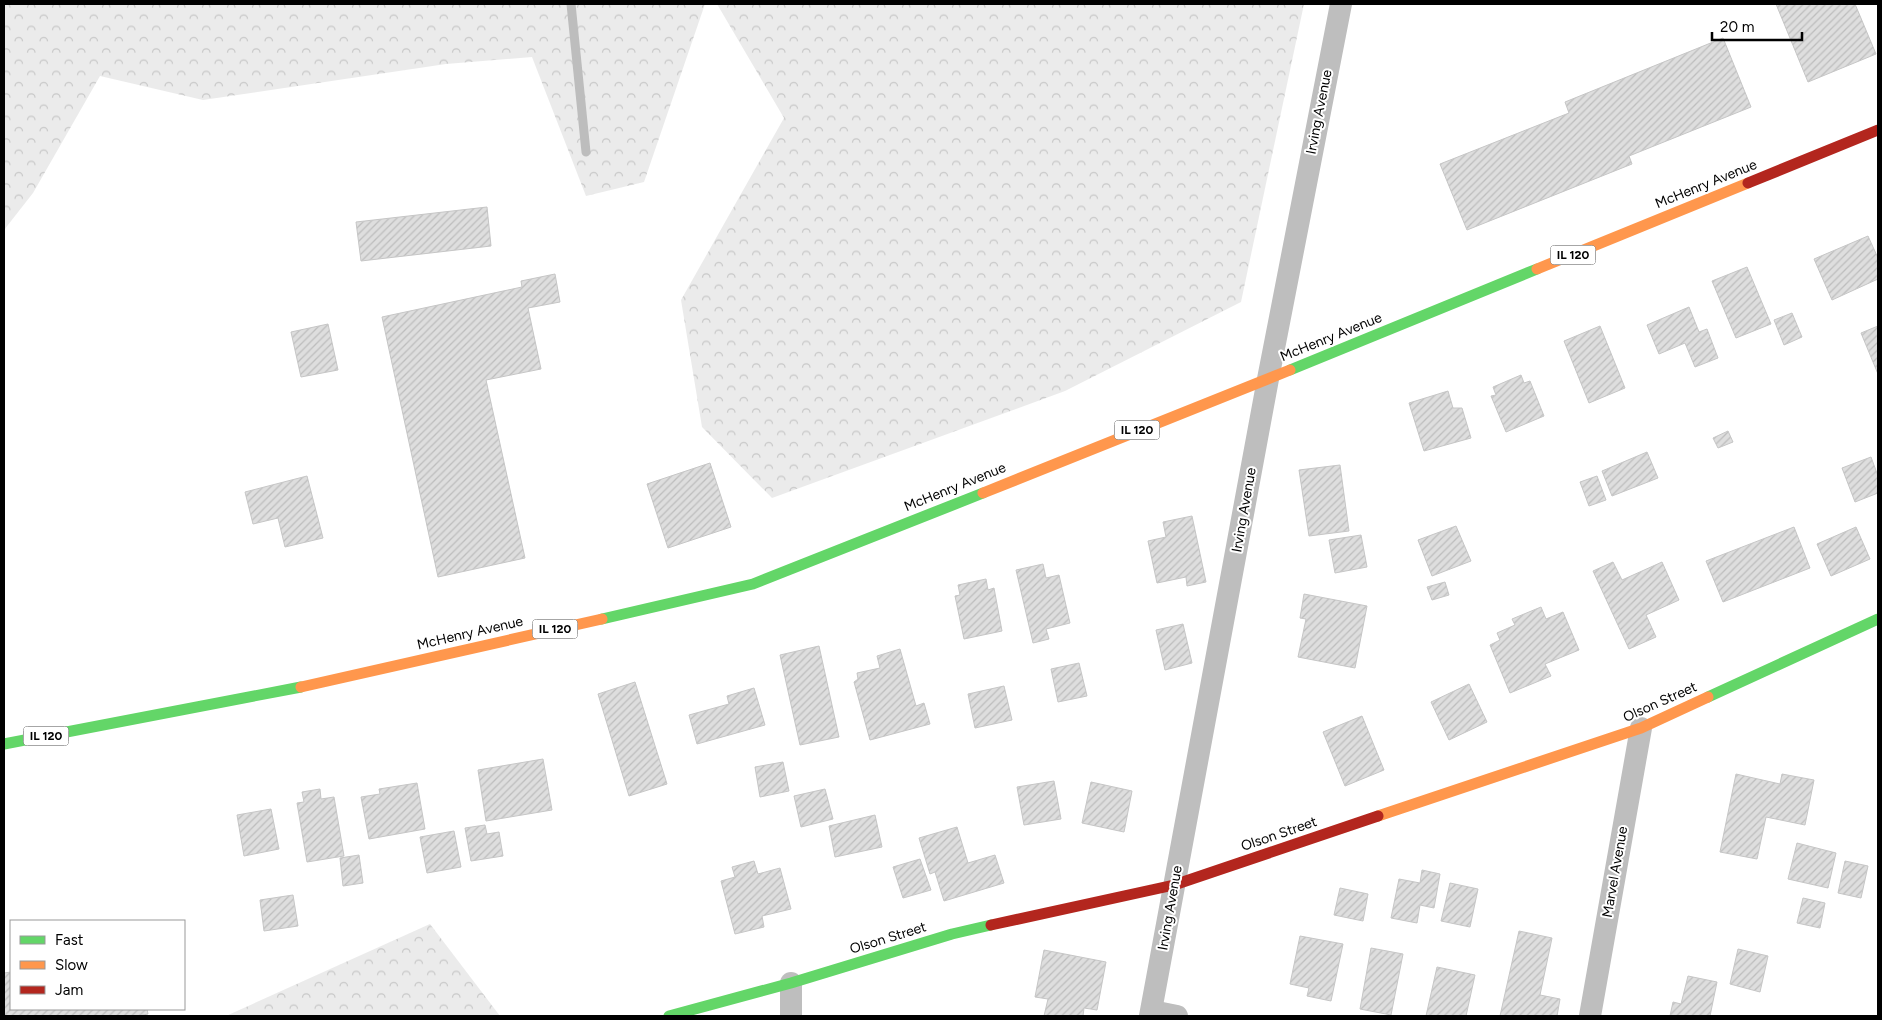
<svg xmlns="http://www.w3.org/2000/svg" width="1882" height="1020" font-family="Figtree,sans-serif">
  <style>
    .forest { fill: url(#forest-crowns) }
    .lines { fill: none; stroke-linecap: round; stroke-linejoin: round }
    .stream { stroke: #bdbdbd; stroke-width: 9 }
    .building { fill: url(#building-hatch); stroke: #c6c6c6 }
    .street { stroke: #bebebe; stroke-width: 22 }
    .fast { stroke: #63d668; stroke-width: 11 }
    .slow { stroke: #ff974d; stroke-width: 11 }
    .jam { stroke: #b3261e; stroke-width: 11 }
    .labels { text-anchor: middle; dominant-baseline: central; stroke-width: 4; stroke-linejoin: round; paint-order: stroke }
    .shield { fill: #fff; stroke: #4c4c4c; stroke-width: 1 }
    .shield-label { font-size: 12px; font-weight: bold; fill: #000 }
    .street-label { font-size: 14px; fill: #000; stroke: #fff }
  </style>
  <defs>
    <pattern id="forest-crowns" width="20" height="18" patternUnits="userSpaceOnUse" patternTransform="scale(1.25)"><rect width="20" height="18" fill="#ebebeb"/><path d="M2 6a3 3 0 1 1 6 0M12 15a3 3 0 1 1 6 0" fill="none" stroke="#c8c8c8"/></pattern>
    <pattern id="building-hatch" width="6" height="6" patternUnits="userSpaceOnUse" patternTransform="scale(1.25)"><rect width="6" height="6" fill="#dedede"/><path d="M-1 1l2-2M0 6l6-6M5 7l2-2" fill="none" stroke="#bdbdbd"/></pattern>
  </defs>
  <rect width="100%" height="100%" fill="#fff"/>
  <!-- forest -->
  <g class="forest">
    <path d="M 4,4 L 705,4 L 644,182 L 586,196 L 532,57 L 446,64 L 203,100 L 100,76 L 33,193 L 4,230 Z"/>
    <path d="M 717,4 L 1304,4 L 1241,302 L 1065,391 L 772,498 L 702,427 L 681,300 L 784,118 Z"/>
    <path d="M 430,924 L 500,1016 L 226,1016 Z"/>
  </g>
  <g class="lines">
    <!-- stream -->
    <path class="stream" d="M 571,4 L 586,152"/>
  </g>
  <!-- building -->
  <g class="building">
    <path d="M 1776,4 L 1855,4 L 1876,54 L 1808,82 Z"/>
    <path d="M 1723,38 L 1751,107 L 1629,156 L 1632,164 L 1467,230 L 1440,164 L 1569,113 L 1565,102 Z"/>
    <path d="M 487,207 L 491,246 L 361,261 L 356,222 Z"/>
    <path d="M 1868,236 L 1878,258 L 1878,279 L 1832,300 L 1814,259 Z"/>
    <path d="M 1747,267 L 1771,324 L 1736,338 L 1712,281 Z"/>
    <path d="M 555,274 L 560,302 L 528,308 L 541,369 L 486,380 L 525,558 L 438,577 L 382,317 L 522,287 L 521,281 Z"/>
    <path d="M 1689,307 L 1699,332 L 1707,329 L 1718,358 L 1695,367 L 1685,343 L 1659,354 L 1647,325 Z"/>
    <path d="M 1792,313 L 1802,337 L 1784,345 L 1774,320 Z"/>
    <path d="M 328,324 L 338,370 L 301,377 L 291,332 Z"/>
    <path d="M 1600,326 L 1625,388 L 1589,403 L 1564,341 Z"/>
    <path d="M 1878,326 L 1878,374 L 1861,333 Z"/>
    <path d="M 1521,375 L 1524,383 L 1530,381 L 1544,416 L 1506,432 L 1491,396 L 1496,395 L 1493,387 Z"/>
    <path d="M 1448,391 L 1453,408 L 1462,408 L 1471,438 L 1424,451 L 1409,403 Z"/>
    <path d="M 1728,431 L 1733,442 L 1718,448 L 1713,438 Z"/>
    <path d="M 1647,452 L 1658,478 L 1612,496 L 1602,471 Z"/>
    <path d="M 1871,457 L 1878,476 L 1878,493 L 1855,502 L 1842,468 Z"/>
    <path d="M 710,463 L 731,527 L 668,548 L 647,484 Z"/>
    <path d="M 1340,465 L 1349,531 L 1309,536 L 1299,470 Z"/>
    <path d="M 307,476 L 323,538 L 285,547 L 278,518 L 253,524 L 245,492 Z"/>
    <path d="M 1597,476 L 1606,500 L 1589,506 L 1580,482 Z"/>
    <path d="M 1192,516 L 1206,582 L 1187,586 L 1186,577 L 1157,583 L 1148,541 L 1166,537 L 1163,522 Z"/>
    <path d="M 1456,526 L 1471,561 L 1432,576 L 1418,540 Z"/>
    <path d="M 1794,527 L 1810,568 L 1723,602 L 1706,561 Z"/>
    <path d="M 1856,527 L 1870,559 L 1831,576 L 1817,544 Z"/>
    <path d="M 1361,535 L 1367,567 L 1335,573 L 1329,540 Z"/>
    <path d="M 1613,562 L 1622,580 L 1662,562 L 1679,600 L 1646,615 L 1656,637 L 1629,649 L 1593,571 Z"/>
    <path d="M 1043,564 L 1046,578 L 1059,575 L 1070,623 L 1046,629 L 1049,639 L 1033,643 L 1016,570 Z"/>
    <path d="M 986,579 L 988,590 L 994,588 L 1002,631 L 964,639 L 955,596 L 960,595 L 958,585 Z"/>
    <path d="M 1445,582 L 1449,595 L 1432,600 L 1427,587 Z"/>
    <path d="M 1304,594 L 1367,606 L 1355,668 L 1298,657 L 1306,619 L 1300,618 Z"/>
    <path d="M 1541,607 L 1546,619 L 1563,612 L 1579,650 L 1545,664 L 1551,676 L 1510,693 L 1490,645 L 1500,640 L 1497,633 L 1515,625 L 1512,619 Z"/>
    <path d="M 1183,624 L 1192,663 L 1165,670 L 1156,630 Z"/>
    <path d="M 819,646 L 839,737 L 800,745 L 780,655 Z"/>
    <path d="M 900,649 L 916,706 L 924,703 L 930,724 L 870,740 L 854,682 L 858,679 L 857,673 L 880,668 L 877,656 Z"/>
    <path d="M 1079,663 L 1087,696 L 1058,702 L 1051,669 Z"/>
    <path d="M 635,682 L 667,784 L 629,796 L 598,694 Z"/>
    <path d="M 1469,684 L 1487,722 L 1449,740 L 1431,702 Z"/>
    <path d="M 1004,686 L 1012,720 L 975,728 L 968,694 Z"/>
    <path d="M 754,688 L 765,725 L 697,744 L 689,715 L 729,704 L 727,696 Z"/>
    <path d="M 1362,716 L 1384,770 L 1345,786 L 1323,732 Z"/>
    <path d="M 543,759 L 552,810 L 486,821 L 478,770 Z"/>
    <path d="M 783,762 L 789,791 L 760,797 L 755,767 Z"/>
    <path d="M 1736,774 L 1780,784 L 1782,774 L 1814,780 L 1805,825 L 1766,817 L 1757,859 L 1720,852 Z"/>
    <path d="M 1054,781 L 1061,819 L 1024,825 L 1017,787 Z"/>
    <path d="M 1091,782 L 1132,791 L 1124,832 L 1082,823 Z"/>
    <path d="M 417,783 L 425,829 L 369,839 L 361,797 L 380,794 L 379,789 Z"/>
    <path d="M 320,789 L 321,799 L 334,797 L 344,856 L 307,862 L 297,803 L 304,802 L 302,792 Z"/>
    <path d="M 825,789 L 833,819 L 801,827 L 794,796 Z"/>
    <path d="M 271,809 L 279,849 L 244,856 L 237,815 Z"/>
    <path d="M 875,815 L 882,847 L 835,857 L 829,826 Z"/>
    <path d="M 485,825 L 487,834 L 499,832 L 503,856 L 471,861 L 465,828 Z"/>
    <path d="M 957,827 L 968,863 L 995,855 L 1004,883 L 944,901 L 935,872 L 930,874 L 919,838 Z"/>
    <path d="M 454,831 L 461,867 L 427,873 L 420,837 Z"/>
    <path d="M 1797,843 L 1836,853 L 1828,888 L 1788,879 Z"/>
    <path d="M 359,855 L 363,883 L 343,886 L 340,858 Z"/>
    <path d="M 920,859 L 931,890 L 903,898 L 893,867 Z"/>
    <path d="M 754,861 L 758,874 L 780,868 L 791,909 L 762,916 L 764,927 L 735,934 L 721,881 L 735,877 L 732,867 Z"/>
    <path d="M 1845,861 L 1868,866 L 1861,898 L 1838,893 Z"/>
    <path d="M 1422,870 L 1440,874 L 1434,908 L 1420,905 L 1417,923 L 1391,918 L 1399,879 L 1420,883 Z"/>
    <path d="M 1450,883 L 1478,889 L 1470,927 L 1441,921 Z"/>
    <path d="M 1340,888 L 1368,894 L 1363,921 L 1334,915 Z"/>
    <path d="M 293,895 L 298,926 L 264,931 L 260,900 Z"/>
    <path d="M 1803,898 L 1825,903 L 1820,928 L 1797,923 Z"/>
    <path d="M 1519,931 L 1552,938 L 1540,995 L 1560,999 L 1557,1016 L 1500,1016 Z"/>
    <path d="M 1300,936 L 1343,944 L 1331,1001 L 1307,996 L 1309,988 L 1290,984 Z"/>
    <path d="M 1371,948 L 1403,954 L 1391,1015 L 1360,1009 Z"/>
    <path d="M 1738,949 L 1768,956 L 1760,992 L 1730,984 Z"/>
    <path d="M 1044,950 L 1106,962 L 1097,1010 L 1084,1008 L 1083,1016 L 1044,1016 L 1048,999 L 1035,997 Z"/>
    <path d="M 1437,967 L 1475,975 L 1466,1016 L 1426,1016 Z"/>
    <path d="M 11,972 L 11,1009 L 147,1009 L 148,1014 L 138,1016 L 4,1016 L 4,973 Z"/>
    <path d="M 1688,976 L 1717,982 L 1710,1016 L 1670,1016 L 1673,1002 L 1681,1004 Z"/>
  </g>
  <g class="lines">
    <!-- street -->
    <g class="street">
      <path d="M 1152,1011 L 1177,1016"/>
      <path d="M 791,1016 L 791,983"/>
      <path d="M 1150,1016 L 1268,379 L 1341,4"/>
      <path d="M 1590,1016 L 1641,728"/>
    </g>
    <!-- fast -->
    <g class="fast">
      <path d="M 1290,370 L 1537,269"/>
      <path d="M 602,619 L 753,584 L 983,493"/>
      <path d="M 1708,697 L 1878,619"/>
      <path d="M 4,744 L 301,687"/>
      <path d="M 669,1016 L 791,983 L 952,934 L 991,925"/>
    </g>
    <!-- slow -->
    <g class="slow">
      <path d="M 1537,269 L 1748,183"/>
      <path d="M 983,493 L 1290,370"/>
      <path d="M 301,687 L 602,619"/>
      <path d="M 1378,816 L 1641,728 L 1708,697"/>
    </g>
    <!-- jam -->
    <g class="jam">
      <path d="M 1748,183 L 1878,130"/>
      <path d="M 991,925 L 1174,885 L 1378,816"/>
    </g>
  </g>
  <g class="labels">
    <!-- shield labels -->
    <g class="shield">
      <rect x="1550.5" y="245.5" width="45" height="19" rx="4"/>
      <rect x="1114.5" y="420.5" width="45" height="19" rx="4"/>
      <rect x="532.5" y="619.5" width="45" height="19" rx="4"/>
      <rect x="23.5" y="726.5" width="45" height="19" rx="4"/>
    </g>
    <g class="shield-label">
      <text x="1573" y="255">IL 120</text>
      <text x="1137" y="430">IL 120</text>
      <text x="555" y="629">IL 120</text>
      <text x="46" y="736">IL 120</text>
    </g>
    <!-- street labels -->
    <g class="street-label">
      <text transform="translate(1319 112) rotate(-79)">Irving Avenue</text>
      <text transform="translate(1706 184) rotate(-22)">McHenry Avenue</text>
      <text transform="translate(1331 337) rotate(-22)">McHenry Avenue</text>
      <text transform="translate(955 487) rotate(-22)">McHenry Avenue</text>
      <text transform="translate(1244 510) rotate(-80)">Irving Avenue</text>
      <text transform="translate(470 633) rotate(-13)">McHenry Avenue</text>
      <text transform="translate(1660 702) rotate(-24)">Olson Street</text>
      <text transform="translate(1279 834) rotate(-19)">Olson Street</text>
      <text transform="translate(1615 872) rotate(-80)">Marvel Avenue</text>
      <text transform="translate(1170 908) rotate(-80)">Irving Avenue</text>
      <text transform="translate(888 938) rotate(-17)">Olson Street</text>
    </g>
  </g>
  <!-- border -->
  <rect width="1882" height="1020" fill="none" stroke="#000000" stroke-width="10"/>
  <!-- legend -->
  <rect x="10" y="920" width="175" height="90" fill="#ffffff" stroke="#999999"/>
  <rect x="20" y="936" width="25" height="8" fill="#63d668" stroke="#999999"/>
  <text x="55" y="945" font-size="15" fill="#000000">Fast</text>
  <rect x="20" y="961" width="25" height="8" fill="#ff974d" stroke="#999999"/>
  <text x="55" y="970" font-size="15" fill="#000000">Slow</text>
  <rect x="20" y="986" width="25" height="8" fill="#b3261e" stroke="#999999"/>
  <text x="55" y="995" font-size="15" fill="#000000">Jam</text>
  <!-- scale -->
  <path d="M1712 32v8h90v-8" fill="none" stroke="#000000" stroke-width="2.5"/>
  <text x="1720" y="32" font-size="15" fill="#000000" stroke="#ffffff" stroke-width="4" paint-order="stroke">20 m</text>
</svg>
